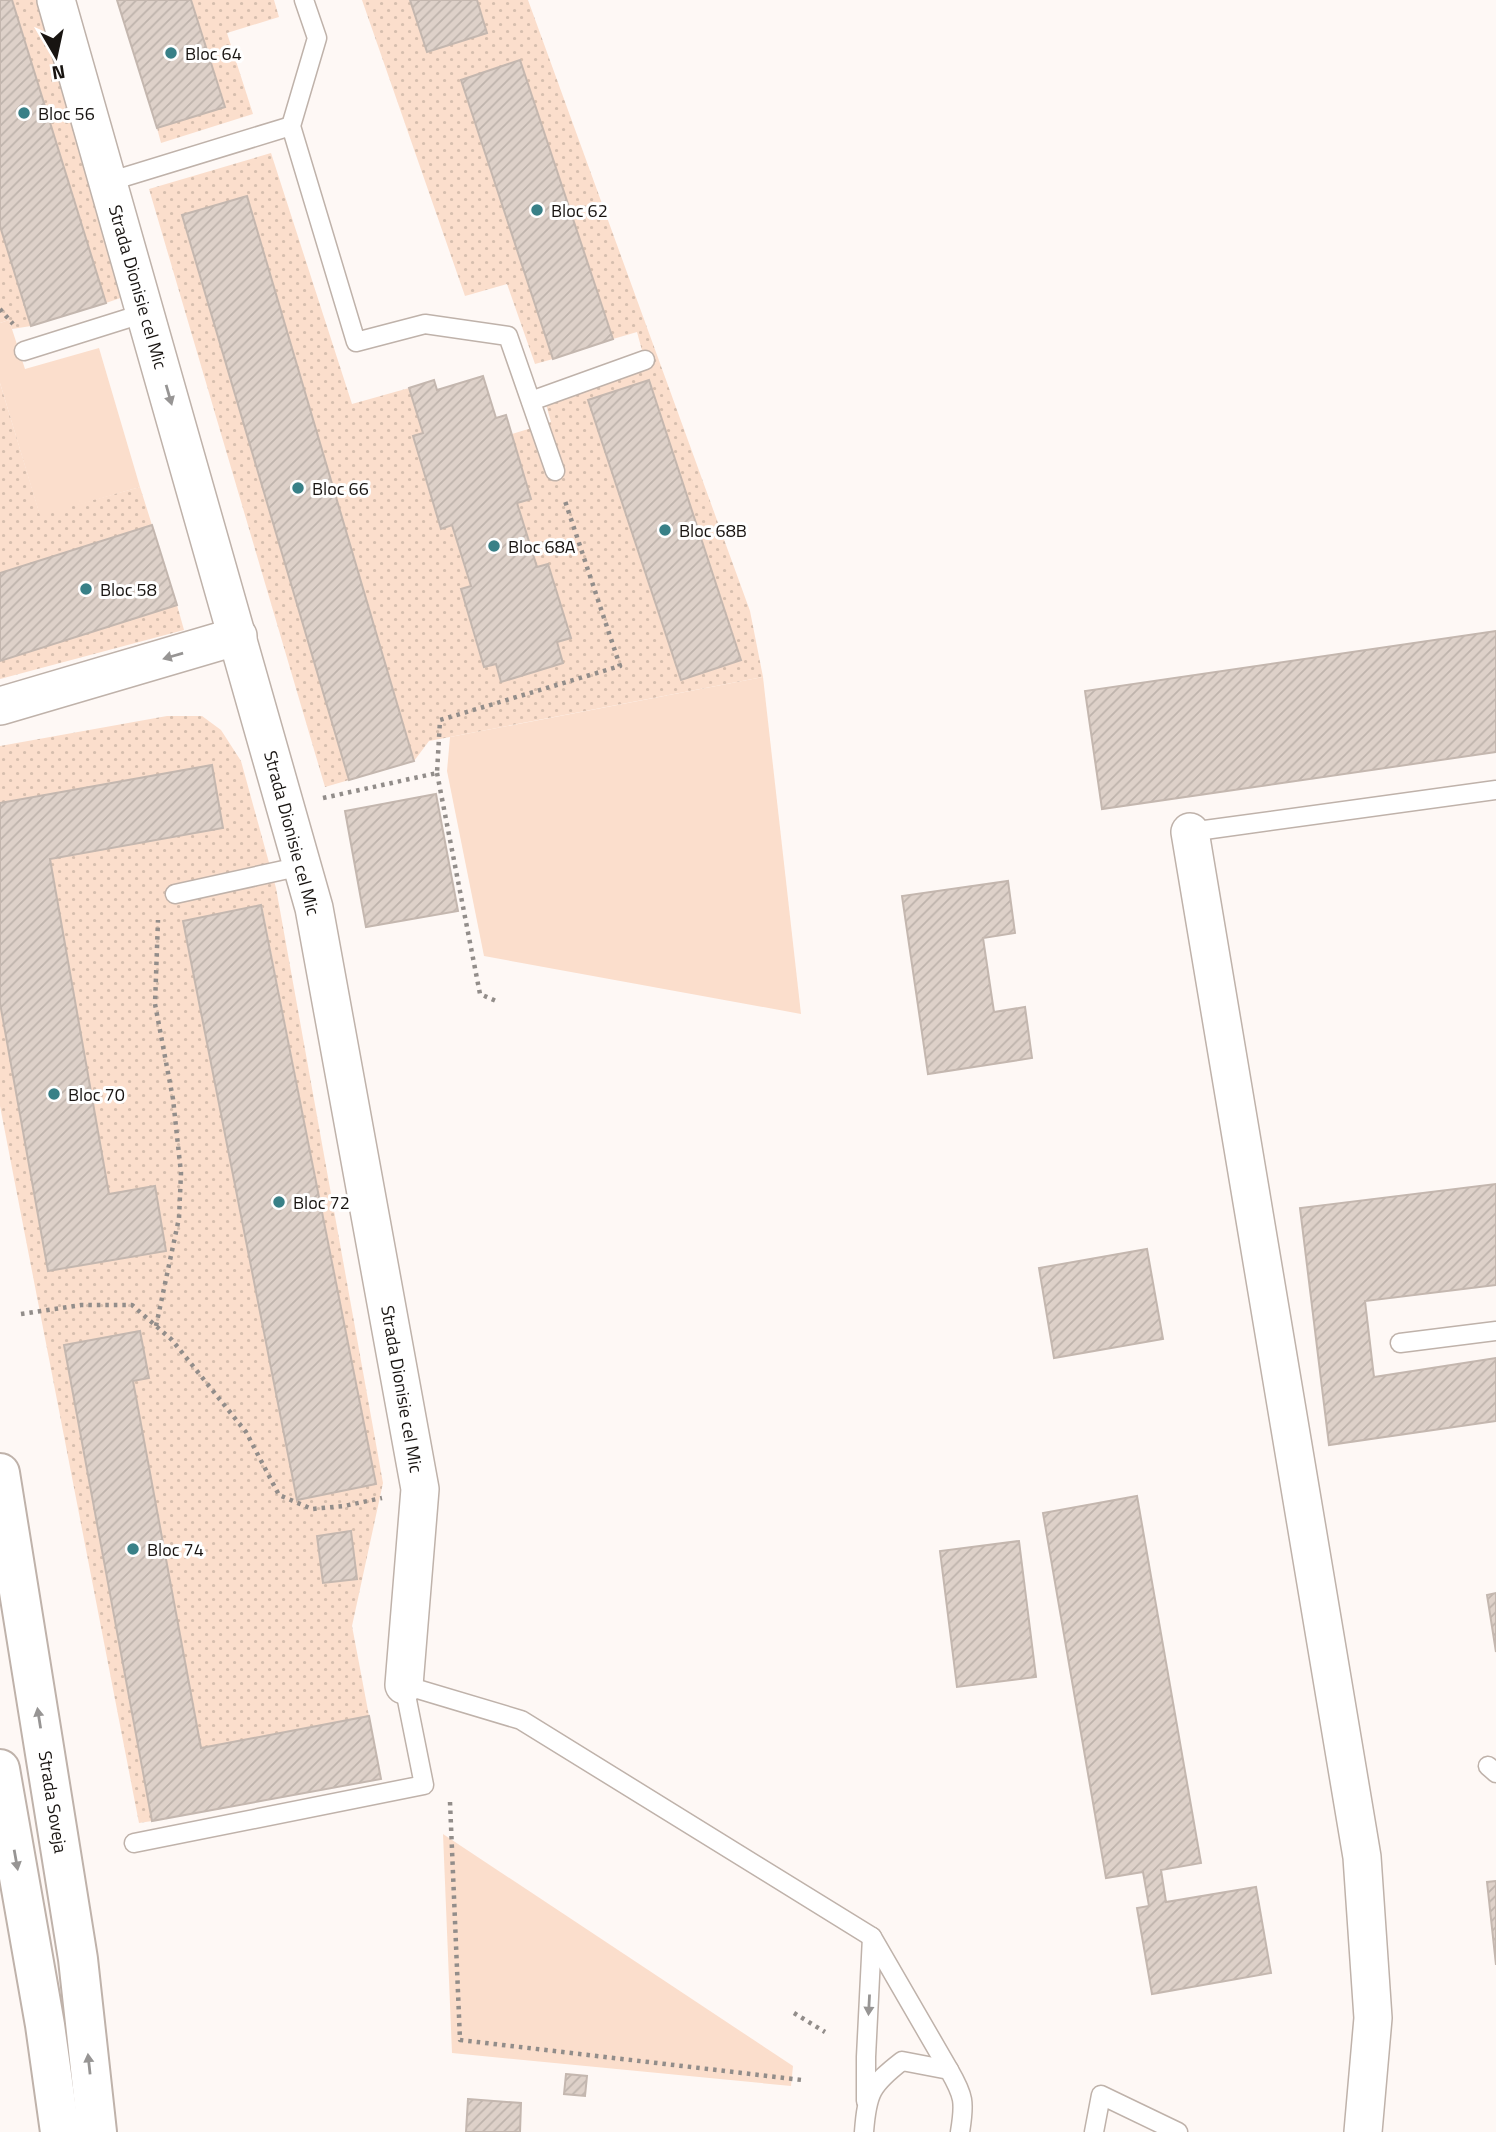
<svg xmlns="http://www.w3.org/2000/svg" width="1496" height="2132" font-family="'Titillium Web',sans-serif">
  <style>
    .grass { fill: #fbdecc }
    .park { fill: url(#park-dots); fill-rule: evenodd }
    .building { fill: url(#building-hatch); stroke: #c4b7af; stroke-width: 2 }
    .lines { fill: none; stroke-linecap: round; stroke-linejoin: round }
    .service-casing { stroke: #bfb2aa; stroke-width: 21 }
    .minor-casing { stroke: #bfb2aa; stroke-width: 40 }
    .secondary-casing { stroke: #bfb2aa; stroke-width: 42 }
    .path { stroke: #928d8a; stroke-width: 4.5; stroke-dasharray: 3.5 5; stroke-linecap: butt }
    .service { stroke: #fff; stroke-width: 18 }
    .minor { stroke: #fff; stroke-width: 37 }
    .secondary { stroke: #fff; stroke-width: 38 }
    .oneway { fill: #979594 }
    .poi-dot { fill: #388087; stroke: #fff; stroke-width: 2.5 }
    .labels { text-anchor: middle; dominant-baseline: central; stroke-width: 6; stroke-linejoin: round; paint-order: stroke }
    .poi-label { font-size: 18px; fill: #181411; stroke: #fff; text-anchor: start }
    .street-label { font-size: 18px; fill: #181411; stroke: #fff }
  </style>
  <defs>
    <pattern id="park-dots" width="8" height="8" patternUnits="userSpaceOnUse" patternTransform="scale(1.75)"><rect width="8" height="8" fill="#fbdecc"/><path d="M2 2h.1M6 6h.1" fill="none" stroke="#d6beae" stroke-width="1.8" stroke-linecap="round"/></pattern>
    <pattern id="building-hatch" width="6" height="6" patternUnits="userSpaceOnUse" patternTransform="scale(1.75)"><rect width="6" height="6" fill="#ded1c9"/><path d="M-1 1l2-2M0 6l6-6M5 7l2-2" fill="none" stroke="#beb3ac"/></pattern>
  </defs>
  <rect width="100%" height="100%" fill="#fef8f5"/>
  <!-- grass -->
  <g class="grass">
    <path d="M 9,320 L 25,369 L 99,348 L 140,487 L 40,516 L 0,383 L 0,323 Z"/>
    <path d="M 763,677 L 801,1014 L 484,956 L 447,771 L 450,737 Z"/>
    <path d="M 443,1834 L 793,2066 L 791,2086 L 452,2053 Z"/>
  </g>
  <!-- park -->
  <g class="park">
    <path d="M 12,0 L 38,0 L 129,295 L 106,303 Z"/>
    <path d="M 191,0 L 274,0 L 279,17 L 227,33 L 253,114 L 161,143 L 157,128 Z"/>
    <path d="M 362,0 L 410,0 L 428,52 L 487,33 L 477,0 L 528,0 L 750,611 L 763,677 L 429,741 L 414,761 L 246,196 L 183,215 L 349,780 L 325,787 L 149,189 L 271,153 L 352,404 L 409,388 L 423,433 L 442,528 L 452,525 L 471,586 L 461,590 L 484,666 L 496,664 L 501,682 L 563,663 L 517,503 L 531,498 L 512,434 L 551,422 L 545,401 L 646,365 L 637,332 L 613,339 L 520,60 L 461,80 L 553,359 L 535,364 L 507,284 L 465,296 ZM 649,380 L 741,659 L 741,660 L 589,400 Z"/>
    <path d="M 0,226 L 31,326 L 12,329 L 9,320 L 0,323 Z"/>
    <path d="M 0,383 L 40,515 L 140,487 L 152,525 L 0,573 Z"/>
    <path d="M 177,605 L 184,630 L 0,679 L 0,661 Z"/>
    <path d="M 167,716 L 202,716 L 221,730 L 241,761 L 276,888 L 383,1483 L 352,1626 L 369,1716 L 201,1748 L 133,1381 L 149,1378 L 140,1332 L 64,1345 L 152,1821 L 139,1823 L 0,1106 L 0,1003 L 48,1271 L 166,1251 L 155,1186 L 109,1194 L 50,859 L 223,828 L 212,766 L 0,803 L 0,746 ZM 262,906 L 376,1483 L 297,1499 L 183,921 Z"/>
  </g>
  <!-- building -->
  <g class="building">
    <path d="M 0,0 L 12,0 L 106,303 L 31,326 L 0,226 Z"/>
    <path d="M 117,0 L 191,0 L 225,107 L 157,128 Z"/>
    <path d="M 410,0 L 477,0 L 487,33 L 427,52 Z"/>
    <path d="M 520,60 L 613,339 L 553,359 L 461,80 Z"/>
    <path d="M 247,196 L 414,761 L 349,780 L 182,215 Z"/>
    <path d="M 483,376 L 496,418 L 506,415 L 531,499 L 517,503 L 537,567 L 548,564 L 571,638 L 557,642 L 563,663 L 501,682 L 496,664 L 484,667 L 461,589 L 471,586 L 452,525 L 441,529 L 413,436 L 423,433 L 409,388 L 434,380 L 437,390 Z"/>
    <path d="M 649,380 L 741,660 L 681,680 L 588,400 Z"/>
    <path d="M 152,525 L 177,605 L 0,661 L 0,573 Z"/>
    <path d="M 1496,631 L 1496,752 L 1102,809 L 1085,691 Z"/>
    <path d="M 212,765 L 223,828 L 50,859 L 109,1194 L 155,1186 L 166,1251 L 48,1271 L 0,1003 L 0,803 Z"/>
    <path d="M 436,794 L 458,911 L 366,927 L 345,811 Z"/>
    <path d="M 1008,881 L 1015,933 L 983,938 L 994,1012 L 1025,1007 L 1032,1058 L 928,1074 L 902,896 Z"/>
    <path d="M 261,905 L 376,1484 L 297,1500 L 183,921 Z"/>
    <path d="M 1496,1184 L 1496,1285 L 1365,1301 L 1374,1377 L 1496,1358 L 1496,1421 L 1329,1445 L 1300,1208 Z"/>
    <path d="M 1147,1249 L 1163,1339 L 1054,1358 L 1039,1268 Z"/>
    <path d="M 140,1331 L 149,1378 L 133,1381 L 201,1748 L 369,1716 L 381,1779 L 152,1821 L 64,1345 Z"/>
    <path d="M 1137,1496 L 1201,1863 L 1161,1870 L 1166,1902 L 1256,1887 L 1271,1973 L 1152,1994 L 1137,1908 L 1149,1906 L 1143,1872 L 1106,1878 L 1043,1513 Z"/>
    <path d="M 351,1531 L 357,1579 L 323,1583 L 317,1536 Z"/>
    <path d="M 1019,1541 L 1036,1677 L 957,1687 L 940,1551 Z"/>
    <path d="M 1496,1593 L 1496,1652 L 1487,1595 Z"/>
    <path d="M 1496,1881 L 1496,1965 L 1487,1882 Z"/>
    <path d="M 566,2074 L 587,2076 L 585,2096 L 564,2094 Z"/>
    <path d="M 468,2099 L 521,2103 L 520,2132 L 466,2132 Z"/>
  </g>
  <g class="lines">
    <defs>
      <g id="service">
        <path d="M 304,0 L 317,38 L 291,126 L 356,342 L 425,324 L 508,336 L 555,471"/>
        <path d="M 108,182 L 291,126"/>
        <path d="M 24,351 L 145,313"/>
        <path d="M 531,401 L 645,360"/>
        <path d="M 1190,832 L 1496,790"/>
        <path d="M 175,894 L 302,866"/>
        <path d="M 1400,1343 L 1496,1331"/>
        <path d="M 1488,1766 L 1496,1773"/>
        <path d="M 134,1843 L 424,1785 L 404,1685 L 521,1720 L 872,1937 L 949,2070"/>
        <path d="M 866,2101 L 866,2057 L 872,1937"/>
        <path d="M 864,2132 C 867,2093 871,2085 902,2061 L 949,2070 C 964,2096 965,2102 960,2132"/>
        <path d="M 1094,2132 L 1101,2095 L 1178,2132"/>
      </g>
      <g id="minor">
        <path d="M 56,0 L 314,908 L 420,1489 L 404,1685"/>
        <path d="M 0,706 L 238,636"/>
        <path d="M 1190,832 L 1362,1857 L 1373,2018 L 1363,2132"/>
      </g>
      <g id="secondary">
        <path d="M 0,1473 L 78,1959 L 97,2132"/>
        <path d="M 0,1769 L 45,2025 L 60,2132"/>
      </g>
    </defs>
    <!-- service casing -->
    <use href="#service" class="service-casing"/>
    <!-- minor casing -->
    <use href="#minor" class="minor-casing"/>
    <!-- secondary casing -->
    <use href="#secondary" class="secondary-casing"/>
    <!-- path -->
    <g class="path">
      <path d="M 0,309 L 13,324"/>
      <path d="M 437,773 L 480,994 L 496,1001"/>
      <path d="M 323,798 L 437,773 L 440,720 L 620,666 L 564,498"/>
      <path d="M 21,1314 L 81,1305 L 132,1305 L 172,1340 L 246,1432 L 279,1495 L 312,1509 L 344,1506 L 382,1498"/>
      <path d="M 156,1326 L 179,1218 L 181,1173 L 173,1099 L 155,1004 L 158,920"/>
      <path d="M 450,1802 L 460,2040 L 802,2080"/>
      <path d="M 794,2013 L 825,2032"/>
    </g>
    <!-- service -->
    <use href="#service" class="service"/>
    <!-- minor -->
    <use href="#minor" class="minor"/>
    <!-- secondary -->
    <use href="#secondary" class="secondary"/>
  </g>
  <!-- one-way arrows -->
  <defs><path id="oneway-solid" d="M-6-.8H1V-3.2L6.5 0L1 3.2V.8H-6Z" transform="scale(1.75)"/></defs>
  <g class="oneway">
    <use href="#oneway-solid" transform="translate(169 395) rotate(74)"/>
    <use href="#oneway-solid" transform="translate(173 656) rotate(164)"/>
    <use href="#oneway-solid" transform="translate(39 1718) rotate(-99)"/>
    <use href="#oneway-solid" transform="translate(16 1860) rotate(80)"/>
    <use href="#oneway-solid" transform="translate(869 2005) rotate(93)"/>
    <use href="#oneway-solid" transform="translate(89 2064) rotate(-96)"/>
  </g>
  <!-- markers -->
  <g class="poi-dot">
    <circle cx="171" cy="53" r="7"/>
    <circle cx="24" cy="113" r="7"/>
    <circle cx="537" cy="210" r="7"/>
    <circle cx="298" cy="488" r="7"/>
    <circle cx="665" cy="530" r="7"/>
    <circle cx="494" cy="546" r="7"/>
    <circle cx="86" cy="589" r="7"/>
    <circle cx="54" cy="1094" r="7"/>
    <circle cx="279" cy="1202" r="7"/>
    <circle cx="133" cy="1549" r="7"/>
  </g>
  <g class="labels">
    <!-- poi labels -->
    <g class="poi-label">
      <text x="185" y="53">Bloc 64</text>
      <text x="38" y="113">Bloc 56</text>
      <text x="551" y="210">Bloc 62</text>
      <text x="312" y="488">Bloc 66</text>
      <text x="679" y="530">Bloc 68B</text>
      <text x="508" y="546">Bloc 68A</text>
      <text x="100" y="589">Bloc 58</text>
      <text x="68" y="1094">Bloc 70</text>
      <text x="293" y="1202">Bloc 72</text>
      <text x="147" y="1549">Bloc 74</text>
    </g>
    <!-- street labels -->
    <g class="street-label">
      <text transform="translate(138 287) rotate(74)">Strada Dionisie cel Mic</text>
      <text transform="translate(292 833) rotate(75)">Strada Dionisie cel Mic</text>
      <text transform="translate(402 1389) rotate(80)">Strada Dionisie cel Mic</text>
      <text transform="translate(53 1802) rotate(81)">Strada Soveja</text>
    </g>
  </g>
  <!-- north arrow -->
  <g transform="translate(56 56) rotate(171)" stroke="#ffffff" stroke-width="5" paint-order="stroke">
  <path d="M0-5L12 26L0 18L-12 26Z" fill="#181411"/>
  <text y="-10" font-size="19" font-weight="bold" text-anchor="middle" fill="#181411">N</text>
  </g>
</svg>
